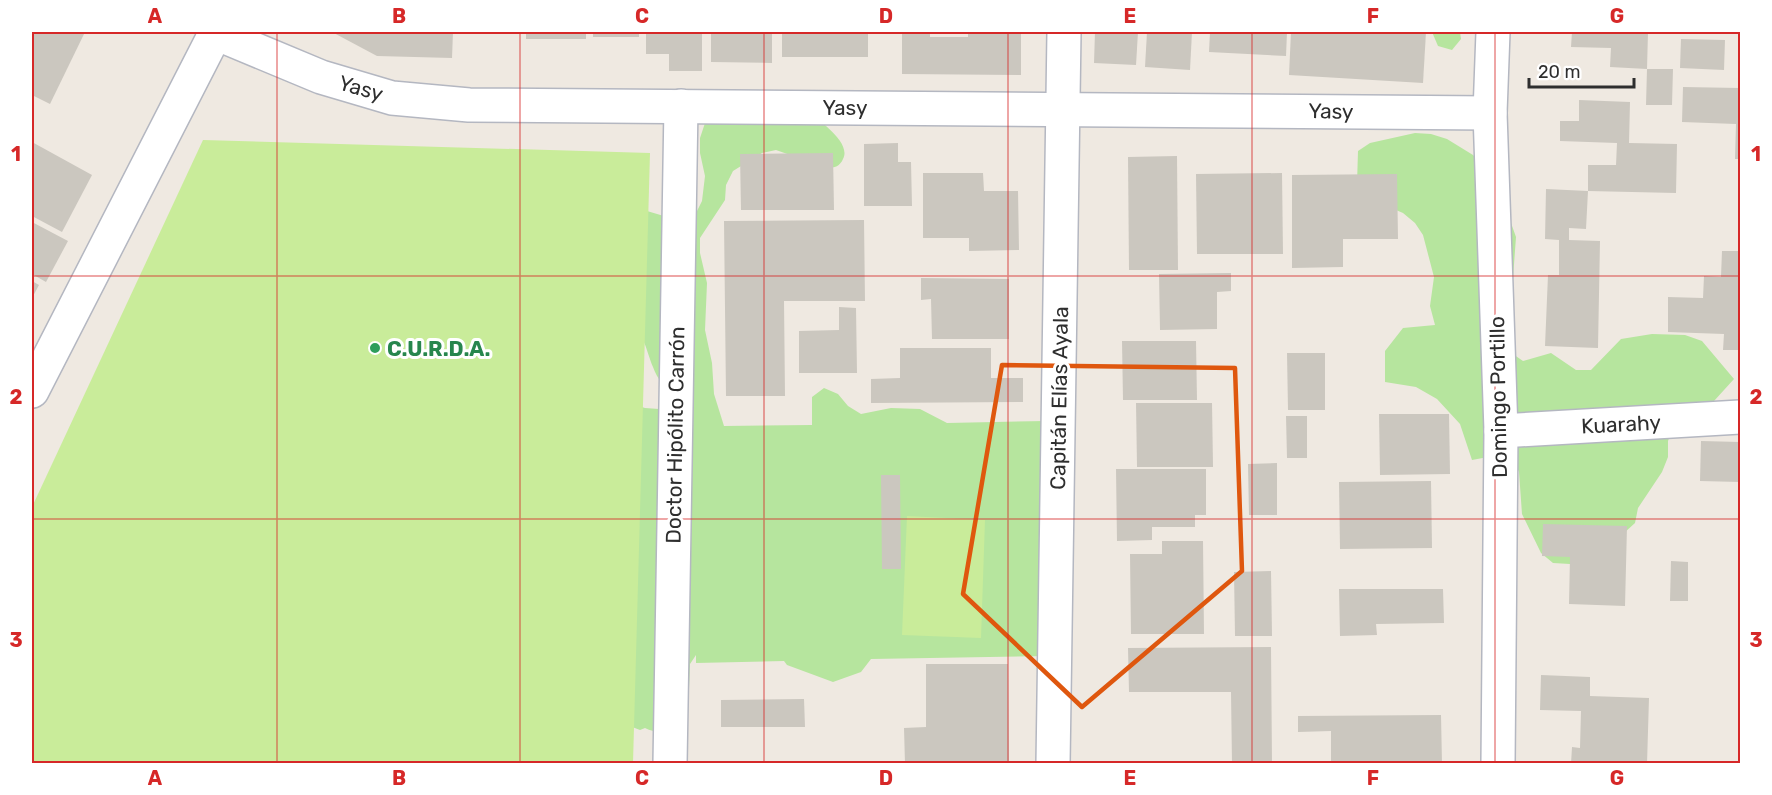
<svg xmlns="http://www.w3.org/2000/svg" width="1772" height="795" font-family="Rubik,sans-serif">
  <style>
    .green { fill: #b6e59e }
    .pitch { fill: #c9ec9a }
    .building { fill: #cbc7bf }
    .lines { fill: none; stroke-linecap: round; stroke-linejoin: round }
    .minor-casing { stroke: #b4b7c1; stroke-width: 36 }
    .minor { stroke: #fff; stroke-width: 33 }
    .marked { fill: none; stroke: #df570e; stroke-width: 4.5; stroke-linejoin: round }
    .grid { fill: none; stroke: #d62828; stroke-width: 1.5; stroke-opacity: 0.55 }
    .leisure-dot { fill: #2e9e5b; stroke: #fff; stroke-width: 2 }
    .labels { text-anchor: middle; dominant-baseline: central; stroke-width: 6; stroke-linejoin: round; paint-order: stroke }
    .street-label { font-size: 21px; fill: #2e2e2e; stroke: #fff }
    .leisure-label { font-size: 21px; font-weight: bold; fill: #27864d; stroke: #fff; text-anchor: start }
    .neatline { fill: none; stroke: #d62828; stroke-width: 2 }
    .grid-label { font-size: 20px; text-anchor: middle; font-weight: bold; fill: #d62828 }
  </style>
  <rect width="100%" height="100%" fill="#efe9e1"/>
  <!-- green -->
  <g class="green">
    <path d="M 1432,32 L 1460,32 L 1461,39 L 1452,50 L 1438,46 Z"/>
    <path d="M 805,109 C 818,120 852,142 843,159 C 840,166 835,168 827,168 L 776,150 L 762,153 L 733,171 L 726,185 L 725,200 L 700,238 L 700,253 L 707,283 L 705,330 L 712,363 L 714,394 L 724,426 L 812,425 L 812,397 L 824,388 L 838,394 L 848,406 L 861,414 L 891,408 L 920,409 L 947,423 L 1046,421 L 1052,656 L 871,659 L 861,672 L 833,682 L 787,665 L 784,661 L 696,663 L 696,655 L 690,664 L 688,712 L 682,725 C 669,731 659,735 645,728 L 640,730 L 627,725 L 600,393 L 645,408 L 659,409 L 671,401 C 666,387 657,379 653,367 C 646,350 647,343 635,328 L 647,211 L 684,222 L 696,213 L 702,201 L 705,176 L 700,153 L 700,138 L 705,123 Z"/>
    <path d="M 1415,133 L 1431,134 L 1447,139 L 1473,155 L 1484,166 L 1494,195 L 1511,223 L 1516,237 L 1511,305 L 1510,352 L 1523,361 L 1551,353 L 1576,370 L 1591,370 L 1621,339 L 1652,334 L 1685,335 L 1702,341 L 1734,379 L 1714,401 L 1673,427 L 1668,441 L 1668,457 L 1662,472 L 1638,508 L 1635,523 L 1624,533 L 1570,564 L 1553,563 L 1541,553 L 1522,514 L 1519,472 L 1514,459 L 1488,457 L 1472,460 L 1460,424 L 1437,399 L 1416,387 L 1385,382 L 1385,351 L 1403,328 L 1435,325 L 1430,306 L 1434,277 L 1423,235 L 1415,223 L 1403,213 L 1389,207 L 1357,184 L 1358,151 L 1370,143 Z"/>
  </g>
  <!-- pitch -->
  <g class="pitch">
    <path d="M 203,140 L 650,153 L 633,763 L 32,763 L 32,507 Z"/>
    <path d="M 907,516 L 985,520 L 981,638 L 902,635 Z"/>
  </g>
  <!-- building -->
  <g class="building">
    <path d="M 32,32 L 85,32 L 50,104 L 32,95 Z"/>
    <path d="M 332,32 L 453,32 L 452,58 L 377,56 Z"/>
    <rect x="526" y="32" width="60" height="7"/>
    <rect x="593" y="32" width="46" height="5"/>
    <path d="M 646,32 L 702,32 L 702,71 L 669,71 L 669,54 L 646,54 Z"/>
    <path d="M 711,32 L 772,32 L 772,63 L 711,62 Z"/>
    <rect x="782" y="32" width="86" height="25"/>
    <path d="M 902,32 L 930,32 L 930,37 L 968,37 L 968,32 L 1021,32 L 1021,75 L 902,74 Z"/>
    <path d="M 1095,32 L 1138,32 L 1136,65 L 1094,63 Z"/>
    <path d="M 1147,32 L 1192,32 L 1190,70 L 1145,67 Z"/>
    <path d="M 1210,32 L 1287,32 L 1286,56 L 1209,52 Z"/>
    <path d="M 1291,32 L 1426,32 L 1423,83 L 1289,75 Z"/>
    <path d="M 1572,32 L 1648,32 L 1647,69 L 1673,69 L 1672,105 L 1646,105 L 1647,69 L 1610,67 L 1611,48 L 1571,47 Z"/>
    <path d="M 1681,39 L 1725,40 L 1724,70 L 1680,68 Z"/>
    <path d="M 1683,87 L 1740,88 L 1740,159 L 1735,159 L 1736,124 L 1682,122 Z"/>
    <path d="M 1579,100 L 1630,102 L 1629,143 L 1677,144 L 1676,193 L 1588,191 L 1588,165 L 1616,165 L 1617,143 L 1560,141 L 1560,121 L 1579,121 Z"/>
    <path d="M 32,142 L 92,175 L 62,232 L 32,216 Z"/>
    <path d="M 898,143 L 898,162 L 911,162 L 912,206 L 864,206 L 864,144 Z"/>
    <path d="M 833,153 L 834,210 L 741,210 L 740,154 Z"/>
    <path d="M 1177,156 L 1178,270 L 1129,270 L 1128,157 Z"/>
    <path d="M 923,173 L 983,173 L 984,191 L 1018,191 L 1019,250 L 969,251 L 969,238 L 923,238 Z"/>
    <path d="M 1282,173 L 1283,254 L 1197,254 L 1196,174 Z"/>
    <path d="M 1397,174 L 1398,239 L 1343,239 L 1343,267 L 1292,268 L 1292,175 Z"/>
    <path d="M 1546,189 L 1588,191 L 1586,229 L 1569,228 L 1569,240 L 1600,241 L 1598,348 L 1545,346 L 1548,275 L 1559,275 L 1559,240 L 1545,239 Z"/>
    <path d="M 864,220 L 865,301 L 784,301 L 785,396 L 726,396 L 724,221 Z"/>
    <path d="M 32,222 L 68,241 L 46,282 L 32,274 Z"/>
    <path d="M 1722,251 L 1740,251 L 1740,350 L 1723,350 L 1724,334 L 1668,332 L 1668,297 L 1703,298 L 1704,276 L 1721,277 Z"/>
    <path d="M 1231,273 L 1231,291 L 1217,292 L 1217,329 L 1160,330 L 1159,274 Z"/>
    <path d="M 921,278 L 1009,279 L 1009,339 L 932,339 L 931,299 L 921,300 Z"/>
    <path d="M 32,281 L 39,285 L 32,298 Z"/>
    <path d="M 839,307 L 856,308 L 857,373 L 799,373 L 799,331 L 839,330 Z"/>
    <path d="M 1122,341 L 1196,341 L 1197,400 L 1123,400 Z"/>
    <path d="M 900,348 L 991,348 L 991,378 L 1023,378 L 1023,402 L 871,403 L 871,379 L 900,378 Z"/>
    <path d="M 1287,353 L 1325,353 L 1325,410 L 1288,410 Z"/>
    <path d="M 1136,403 L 1212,403 L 1213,467 L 1137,467 Z"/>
    <path d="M 1379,414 L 1449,414 L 1450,474 L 1380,475 Z"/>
    <path d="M 1286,416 L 1307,416 L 1307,458 L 1287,458 Z"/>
    <path d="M 1701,441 L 1740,442 L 1740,482 L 1700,481 Z"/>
    <path d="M 1277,463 L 1277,515 L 1249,515 L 1248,464 Z"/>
    <path d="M 1116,469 L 1206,469 L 1206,515 L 1195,515 L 1195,527 L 1152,527 L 1152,540 L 1117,541 Z"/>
    <path d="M 881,475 L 900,475 L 901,569 L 882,569 Z"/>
    <path d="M 1431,481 L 1432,548 L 1340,549 L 1339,482 Z"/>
    <path d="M 1543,524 L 1627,526 L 1625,606 L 1569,604 L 1570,557 L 1542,556 Z"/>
    <path d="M 1162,541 L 1203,541 L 1204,634 L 1131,634 L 1130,554 L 1162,554 Z"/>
    <path d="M 1671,561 L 1688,562 L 1688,601 L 1670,601 Z"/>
    <path d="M 1271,571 L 1272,636 L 1235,636 L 1234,572 Z"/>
    <path d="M 1339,589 L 1443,589 L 1444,623 L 1376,624 L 1377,635 L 1340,636 Z"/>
    <path d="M 1271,647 L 1272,764 L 1232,764 L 1231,692 L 1129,692 L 1128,648 Z"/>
    <path d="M 926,664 L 1008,664 L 1009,764 L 905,764 L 904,728 L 926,727 Z"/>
    <path d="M 1541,675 L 1590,677 L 1590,696 L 1649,698 L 1647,764 L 1571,764 L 1572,747 L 1580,748 L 1581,711 L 1540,710 Z"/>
    <path d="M 804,699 L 805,727 L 721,727 L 721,700 Z"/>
    <path d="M 1441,715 L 1442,764 L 1331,764 L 1331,731 L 1298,732 L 1298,716 Z"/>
  </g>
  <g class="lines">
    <defs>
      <g id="minor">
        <path d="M 213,32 L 321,77 L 392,98 L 469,105 L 1490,113"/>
        <path d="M 1493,32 L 1490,113 L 1501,431 L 1498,764"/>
        <path d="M 32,391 L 216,32"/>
        <path d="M 1501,431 L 1740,417"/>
        <path d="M 670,764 L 681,106"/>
        <path d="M 1053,764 L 1064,32"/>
      </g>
    </defs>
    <!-- minor casing -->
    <use href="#minor" class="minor-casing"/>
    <!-- minor -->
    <use href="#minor" class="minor"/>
  </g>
  <!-- marked area -->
  <path class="marked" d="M 1002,365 L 1235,368 L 1242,571 L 1082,707 L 963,594 Z"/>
  <!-- grid -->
  <path class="grid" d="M 277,32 L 277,764M 520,32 L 520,764M 764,32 L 764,764M 1008,32 L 1008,764M 1252,32 L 1252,764M 1495,32 L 1495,764M 32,276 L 1740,276M 32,519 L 1740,519"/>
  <!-- markers -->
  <circle class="leisure-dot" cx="375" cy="348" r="6"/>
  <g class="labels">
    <!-- street labels -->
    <g class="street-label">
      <text transform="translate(361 88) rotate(16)">Yasy</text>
      <text x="845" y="107">Yasy</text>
      <text transform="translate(1331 111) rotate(1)">Yasy</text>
      <text transform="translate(1498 397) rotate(-91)">Domingo Portillo</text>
      <text transform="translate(1059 398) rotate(-89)">Capitán Elías Ayala</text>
      <text transform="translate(1621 424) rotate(-3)">Kuarahy</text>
      <text transform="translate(675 435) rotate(-89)">Doctor Hipólito Carrón</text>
    </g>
    <!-- leisure labels -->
    <g class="leisure-label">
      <text x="387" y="348">C.U.R.D.A.</text>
    </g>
  </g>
  <!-- border -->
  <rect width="1772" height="795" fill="none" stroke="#ffffff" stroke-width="66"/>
  <!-- scale -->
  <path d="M1529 78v9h105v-9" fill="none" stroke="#2e2e2e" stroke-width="3"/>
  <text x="1538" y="78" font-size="18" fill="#2e2e2e" stroke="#ffffff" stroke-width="4.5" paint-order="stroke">20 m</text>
  <rect x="33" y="33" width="1706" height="729" class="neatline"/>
  <g class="grid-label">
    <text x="155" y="23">A</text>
    <text x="399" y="23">B</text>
    <text x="642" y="23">C</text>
    <text x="886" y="23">D</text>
    <text x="1130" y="23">E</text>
    <text x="1373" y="23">F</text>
    <text x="1617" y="23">G</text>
    <text x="16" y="161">1</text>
    <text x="1756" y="161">1</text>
    <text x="16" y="404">2</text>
    <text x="1756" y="404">2</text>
    <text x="16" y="647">3</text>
    <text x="1756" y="647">3</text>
    <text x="155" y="785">A</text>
    <text x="399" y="785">B</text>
    <text x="642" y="785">C</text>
    <text x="886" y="785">D</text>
    <text x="1130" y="785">E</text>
    <text x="1373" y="785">F</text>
    <text x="1617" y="785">G</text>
  </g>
</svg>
